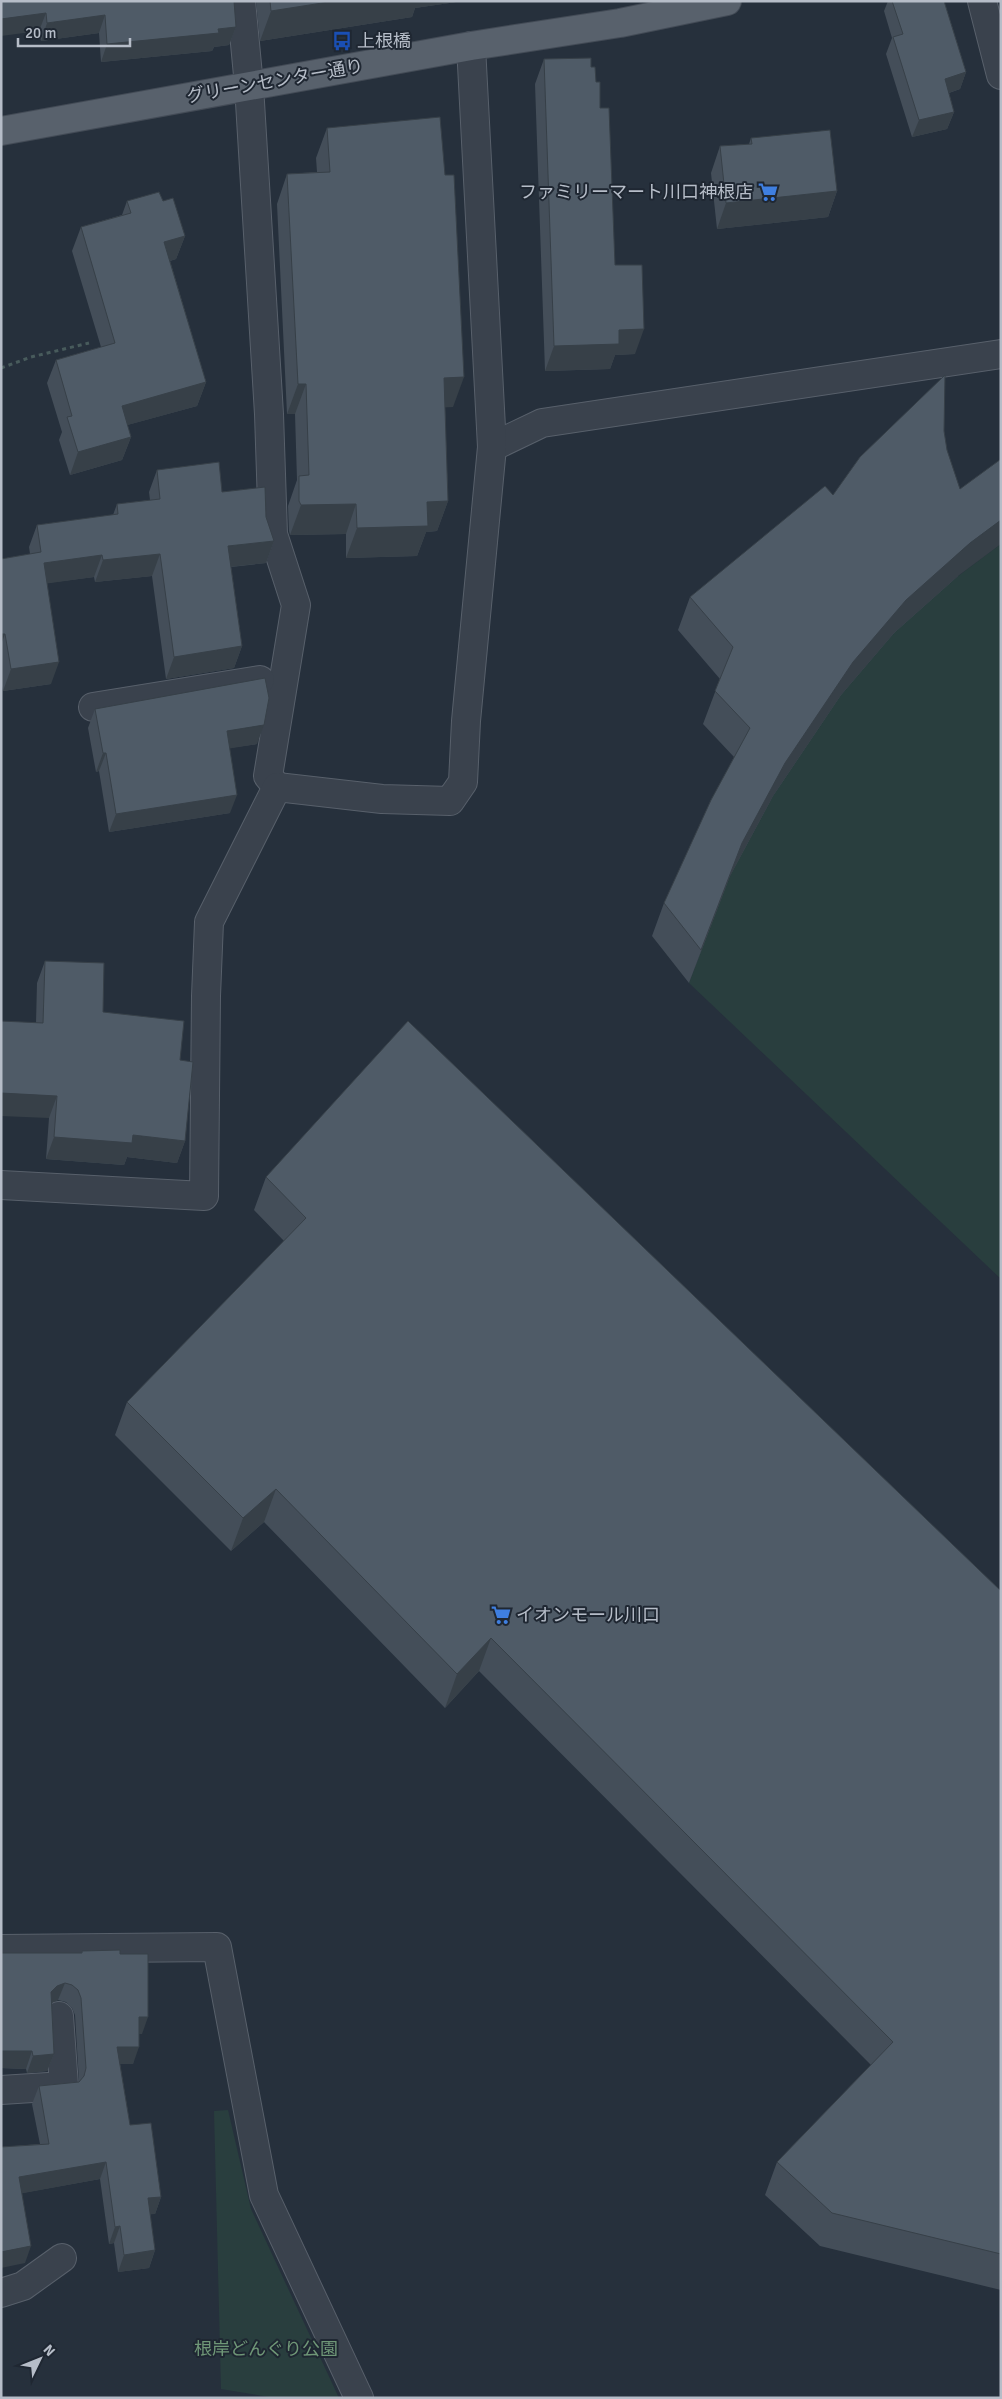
<svg xmlns="http://www.w3.org/2000/svg" width="1002" height="2399" font-family="Signika,'Noto Sans JP',sans-serif">
  <style>
    .green { fill: #293e3e }
    .lines { fill: none; stroke-linecap: round; stroke-linejoin: round }
    .minor-casing { stroke: #58606b; stroke-width: 30 }
    .major-casing { stroke: #434b56; stroke-width: 30 }
    .path { stroke: #485b5c; stroke-width: 3; stroke-dasharray: 4 4; stroke-linecap: butt }
    .minor { stroke: #3a424d; stroke-width: 28 }
    .major { stroke: #58616c; stroke-width: 28 }
    .wall { fill: #444e59 }
    .shaded-wall { fill: #374048 }
    .building { fill: #4f5b67; stroke: #374048 }
    .labels { text-anchor: middle; dominant-baseline: central; stroke-width: 4; stroke-linejoin: round; paint-order: stroke }
    .poi-label { font-size: 18px; fill: #b6bdc8; stroke: #1f2732; text-anchor: start }
    .street-label { font-size: 18px; fill: #b6bdc8; stroke: #1f2732 }
    .park-label { font-size: 18px; fill: #6f9777; stroke: #1f2732 }
  </style>
  <rect width="100%" height="100%" fill="#26303c"/>
  <!-- green -->
  <g class="green">
    <path d="M 1001,544 L 1001,1279 L 689,983 C 703,947 714,909 731,874 C 773,789 827,702 893,633 C 926,600 964,571 1001,544 Z"/>
    <path d="M 228,2110 L 251,2209 L 339,2398 L 275,2398 L 221,2389 L 214,2111 Z"/>
  </g>
  <g class="lines">
    <defs>
      <g id="minor">
        <path d="M 241,1 L 249,86 L 269,414 L 273,534 L 296,605 L 268,776 L 277,787"/>
        <path d="M 982,1 L 1001,75"/>
        <path d="M 492,447 L 542,423 L 1001,354"/>
        <path d="M 93,707 L 260,680"/>
        <path d="M 1,1185 L 204,1196 L 206,996 L 209,922 L 277,787 L 382,799 L 450,801 L 463,782 L 466,721 L 492,447 L 471,46"/>
        <path d="M 1,1949 L 217,1947 L 264,2195 L 359,2398"/>
        <path d="M 1,2090 L 64,2086 L 59,2016"/>
        <path d="M 1,2293 L 23,2286 L 62,2258"/>
      </g>
      <path id="major" d="M 1,131 L 471,46 L 620,23 L 727,1"/>
    </defs>
    <!-- minor casing -->
    <use href="#minor" class="minor-casing"/>
    <!-- major casing -->
    <use href="#major" class="major-casing"/>
    <!-- path -->
    <path class="path" d="M 1,368 L 31,357 L 89,343"/>
    <!-- minor -->
    <use href="#minor" class="minor"/>
    <!-- major -->
    <use href="#major" class="major"/>
  </g>
  <!-- wall -->
  <g class="wall">
    <path d="M 1,1 L 236,27 L 229,45 L 214,47 L 212,51 L 101,62 L 99,33 L 41,41 L 39,31 Z"/>
    <path d="M 256,1 L 463,1 L 415,8 L 412,17 L 260,41 Z"/>
    <path d="M 888,1 L 944,1 L 966,72 L 960,89 L 949,93 L 954,112 L 947,129 L 912,137 L 886,54 L 892,38 L 884,11 Z"/>
    <path d="M 544,59 L 591,67 L 596,82 L 600,108 L 615,265 L 635,354 L 615,355 L 610,369 L 545,371 L 535,84 Z"/>
    <path d="M 327,128 L 453,407 L 445,407 L 448,501 L 437,531 L 426,532 L 417,556 L 346,558 L 346,534 L 290,535 L 289,531 L 288,506 L 297,480 L 295,414 L 287,414 L 277,204 L 287,174 L 317,172 L 316,158 Z"/>
    <path d="M 751,138 L 837,191 L 828,217 L 717,229 L 711,173 L 720,146 L 749,144 Z"/>
    <path d="M 127,201 L 163,201 L 185,236 L 176,259 L 170,261 L 206,382 L 197,406 L 127,425 L 131,437 L 122,460 L 70,475 L 59,440 L 62,432 L 47,383 L 56,360 L 101,347 L 72,251 L 81,227 L 122,215 Z"/>
    <path d="M 944,431 L 958,576 L 894,633 L 841,695 L 773,796 L 730,876 L 689,983 L 652,936 L 664,903 L 734,757 L 703,724 L 720,679 L 678,630 L 690,597 L 833,495 Z"/>
    <path d="M 157,470 L 222,492 L 266,517 L 274,541 L 266,563 L 231,567 L 242,646 L 234,668 L 166,679 L 152,576 L 95,582 L 94,577 L 47,583 L 51,684 L 3,691 L 1,681 L 1,559 L 30,554 L 29,547 L 37,525 L 113,515 L 117,504 L 150,500 L 149,492 Z"/>
    <path d="M 95,709 L 257,744 L 229,748 L 230,813 L 109,832 L 99,771 L 96,772 L 88,728 Z"/>
    <path d="M 45,961 L 103,1012 L 180,1060 L 185,1141 L 177,1163 L 127,1157 L 124,1165 L 46,1159 L 49,1118 L 36,1023 L 37,983 Z"/>
    <path d="M 266,1177 L 1001,1591 L 1001,2290 L 820,2246 L 765,2195 L 777,2162 L 871,2065 L 479,1671 L 445,1708 L 264,1522 L 231,1551 L 115,1435 L 127,1402 L 284,1241 L 254,1210 Z"/>
    <path d="M 82,1951 L 120,1954 L 142,2034 L 139,2034 L 133,2064 L 120,2064 L 130,2125 L 161,2197 L 155,2214 L 150,2214 L 155,2250 L 149,2268 L 118,2272 L 114,2243 L 109,2244 L 100,2179 L 22,2193 L 25,2263 L 1,2147 L 40,2144 L 32,2104 L 39,2086 L 79,2082 L 79,2081 L 75,2015 L 72,2008 L 66,2002 L 58,2000 L 51,2003 L 54,2054 L 47,2071 L 27,2073 L 26,2069 L 1,2068 L 1,1953 L 81,1953 Z"/>
  </g>
  <!-- shaded-wall -->
  <g class="shaded-wall">
    <path d="M 335,1 L 463,1 L 415,8 L 412,17 L 260,41 L 271,11 Z"/>
    <path d="M 46,13 L 39,31 L 1,36 L 1,19 Z"/>
    <path d="M 105,15 L 99,33 L 41,41 L 47,23 Z"/>
    <path d="M 236,27 L 229,45 L 214,47 L 212,51 L 101,62 L 107,44 Z"/>
    <path d="M 966,72 L 960,89 L 939,96 L 945,79 Z"/>
    <path d="M 954,112 L 947,129 L 912,137 L 919,120 Z"/>
    <path d="M 837,191 L 828,217 L 717,229 L 726,203 Z"/>
    <path d="M 185,236 L 176,259 L 156,265 L 164,242 Z"/>
    <path d="M 644,329 L 635,354 L 615,355 L 610,369 L 545,371 L 554,346 L 619,330 Z"/>
    <path d="M 464,377 L 453,407 L 433,408 L 444,378 Z"/>
    <path d="M 206,382 L 197,406 L 113,429 L 122,406 Z"/>
    <path d="M 298,384 L 306,384 L 295,414 L 287,414 Z"/>
    <path d="M 131,437 L 122,460 L 70,475 L 78,452 Z"/>
    <path d="M 448,501 L 437,531 L 426,532 L 417,556 L 346,558 L 357,528 L 427,502 Z"/>
    <path d="M 356,504 L 346,534 L 290,535 L 301,505 Z"/>
    <path d="M 1001,520 L 1001,544 L 958,576 L 894,633 L 841,695 L 773,796 L 730,876 L 689,983 L 742,843 L 785,763 L 853,662 L 906,600 L 970,543 Z"/>
    <path d="M 274,541 L 266,563 L 220,568 L 228,546 Z"/>
    <path d="M 160,554 L 152,576 L 95,582 L 103,560 Z"/>
    <path d="M 102,555 L 94,577 L 36,585 L 44,563 Z"/>
    <path d="M 1,634 L 5,634 L 1,645 Z"/>
    <path d="M 242,646 L 234,668 L 166,679 L 174,657 Z"/>
    <path d="M 59,662 L 51,684 L 3,691 L 11,669 Z"/>
    <path d="M 264,725 L 257,744 L 220,750 L 227,731 Z"/>
    <path d="M 103,753 L 106,753 L 99,771 L 96,772 Z"/>
    <path d="M 237,795 L 230,813 L 109,832 L 116,814 Z"/>
    <path d="M 1,1093 L 57,1096 L 49,1118 L 1,1116 Z"/>
    <path d="M 133,1135 L 185,1141 L 177,1163 L 127,1157 L 124,1165 L 46,1159 L 54,1137 Z"/>
    <path d="M 276,1489 L 264,1522 L 231,1551 L 243,1518 Z"/>
    <path d="M 491,1638 L 479,1671 L 445,1708 L 457,1674 Z"/>
    <path d="M 65,1983 L 58,2000 L 51,2003 L 51,1992 L 57,1986 Z"/>
    <path d="M 139,2017 L 148,2017 L 142,2034 L 133,2034 Z"/>
    <path d="M 117,2047 L 139,2047 L 133,2064 L 111,2064 Z"/>
    <path d="M 1,2051 L 32,2051 L 26,2069 L 1,2068 Z"/>
    <path d="M 54,2054 L 47,2071 L 27,2073 L 33,2056 Z"/>
    <path d="M 106,2162 L 100,2179 L 13,2195 L 19,2177 Z"/>
    <path d="M 161,2197 L 155,2214 L 142,2215 L 148,2198 Z"/>
    <path d="M 120,2226 L 114,2243 L 109,2244 L 115,2227 Z"/>
    <path d="M 31,2246 L 25,2263 L 1,2268 L 1,2252 Z"/>
    <path d="M 155,2250 L 149,2268 L 118,2272 L 124,2255 Z"/>
  </g>
  <!-- building -->
  <g class="building">
    <path d="M 1,1 L 234,1 L 236,27 L 218,29 L 219,33 L 107,44 L 105,15 L 47,23 L 46,13 L 1,19 Z"/>
    <path d="M 270,1 L 335,1 L 271,11 Z"/>
    <path d="M 892,1 L 944,1 L 966,72 L 945,79 L 954,112 L 919,120 L 893,37 L 903,34 Z"/>
    <path d="M 591,58 L 591,67 L 595,67 L 596,82 L 600,82 L 600,108 L 609,108 L 615,265 L 642,265 L 644,329 L 619,330 L 619,344 L 554,346 L 544,59 Z"/>
    <path d="M 440,117 L 445,175 L 454,175 L 464,377 L 444,378 L 448,501 L 427,502 L 428,526 L 357,528 L 356,504 L 301,505 L 299,501 L 299,476 L 309,475 L 306,384 L 298,384 L 287,174 L 330,172 L 327,128 Z"/>
    <path d="M 830,130 L 837,191 L 726,203 L 720,146 L 752,144 L 751,138 Z"/>
    <path d="M 159,192 L 163,201 L 173,198 L 185,236 L 164,242 L 206,382 L 122,406 L 131,437 L 78,452 L 67,417 L 72,416 L 56,360 L 115,343 L 81,227 L 131,213 L 127,201 Z"/>
    <path d="M 945,375 L 944,431 L 947,450 L 960,489 L 1001,459 L 1001,520 L 970,543 L 906,600 L 853,662 L 785,763 L 742,843 L 701,950 L 664,903 L 711,800 L 750,728 L 715,691 L 733,647 L 690,597 L 825,486 L 833,495 L 860,457 Z"/>
    <path d="M 219,462 L 222,492 L 265,487 L 266,517 L 274,541 L 228,546 L 242,646 L 174,657 L 160,554 L 103,560 L 102,555 L 44,563 L 59,662 L 11,669 L 5,634 L 1,634 L 1,559 L 41,552 L 37,525 L 118,514 L 117,504 L 160,499 L 157,470 Z"/>
    <path d="M 265,678 L 269,698 L 264,725 L 227,731 L 237,795 L 116,814 L 106,753 L 103,753 L 95,709 Z"/>
    <path d="M 45,961 L 104,963 L 103,1012 L 184,1021 L 180,1060 L 193,1062 L 185,1141 L 133,1135 L 132,1143 L 54,1137 L 57,1096 L 1,1093 L 1,1021 L 43,1023 Z"/>
    <path d="M 408,1021 L 1001,1591 L 1001,2254 L 832,2213 L 777,2162 L 893,2042 L 491,1638 L 457,1674 L 276,1489 L 243,1518 L 127,1402 L 306,1218 L 266,1177 Z"/>
    <path d="M 120,1950 L 120,1954 L 148,1954 L 148,2017 L 139,2017 L 139,2047 L 117,2047 L 130,2125 L 151,2123 L 161,2197 L 148,2198 L 155,2250 L 124,2255 L 120,2226 L 115,2227 L 106,2162 L 19,2177 L 31,2246 L 1,2252 L 1,2147 L 49,2144 L 39,2086 L 79,2082 L 84,2076 L 86,2068 L 81,1998 L 78,1990 L 72,1985 L 65,1983 L 57,1986 L 51,1992 L 54,2054 L 33,2056 L 32,2051 L 1,2051 L 1,1953 L 82,1953 L 82,1951 Z"/>
  </g>
  <!-- icons -->
  <defs>
    <symbol id="bus-bare" viewBox="-9 -9 18 18"><path d="M-5-6H5V4H4V6H2V4H-2V6H-4V4H-5ZM-3.5-4V0h7V-4ZM-3.5 1.2v1.5H-2V1.2ZM2 1.2v1.5H3.5V1.2Z" fill="#1a4fb4" stroke="#1f2732" stroke-width="2.5" paint-order="stroke"/></symbol>
    <symbol id="supermarket-bare" viewBox="-9 -9 18 18"><path d="M-6-5.5h2.5l.6 2H6L4.5 2H-2.5L-4.4-4H-6ZM-1.5 3.2a1.3 1.3 0 1 0 .1 0ZM3 3.2a1.3 1.3 0 1 0 .1 0Z" fill="#3f7fe0" stroke="#1f2732" stroke-width="2.5" paint-order="stroke"/></symbol>
  </defs>
  <g fill-rule="evenodd">
    <use href="#bus-bare" x="328" y="27" width="28" height="28"/>
    <use href="#supermarket-bare" x="754" y="178" width="28" height="28"/>
    <use href="#supermarket-bare" x="487" y="1601" width="28" height="28"/>
  </g>
  <g class="labels">
    <!-- poi labels -->
    <g class="poi-label">
      <text x="357" y="41">上根橋</text>
      <text x="753" y="192" text-anchor="end">ファミリーマート川口神根店</text>
      <text x="516" y="1615">イオンモール川口</text>
    </g>
    <!-- street labels -->
    <g class="street-label">
      <text transform="translate(275 81) rotate(-10)">グリーンセンター通り</text>
    </g>
    <!-- park labels -->
    <g class="park-label">
      <text x="266" y="2349">根岸どんぐり公園</text>
    </g>
  </g>
  <!-- border -->
  <rect width="1002" height="2399" fill="none" stroke="#b6bdc8" stroke-width="5"/>
  <!-- north arrow -->
  <g transform="translate(40 2359) rotate(47)" stroke="#1f2732" stroke-width="4" paint-order="stroke">
  <path d="M0-4L9 19L0 12L-9 19Z" fill="#b6bdc8"/>
  <text y="-8" font-size="14" font-weight="bold" text-anchor="middle" fill="#b6bdc8">N</text>
  </g>
  <!-- scale -->
  <path d="M18 38v8h112v-8" fill="none" stroke="#b6bdc8" stroke-width="2.5"/>
  <text x="25" y="38" font-size="15" fill="#b6bdc8" stroke="#1f2732" stroke-width="4" paint-order="stroke">20 m</text>
</svg>
